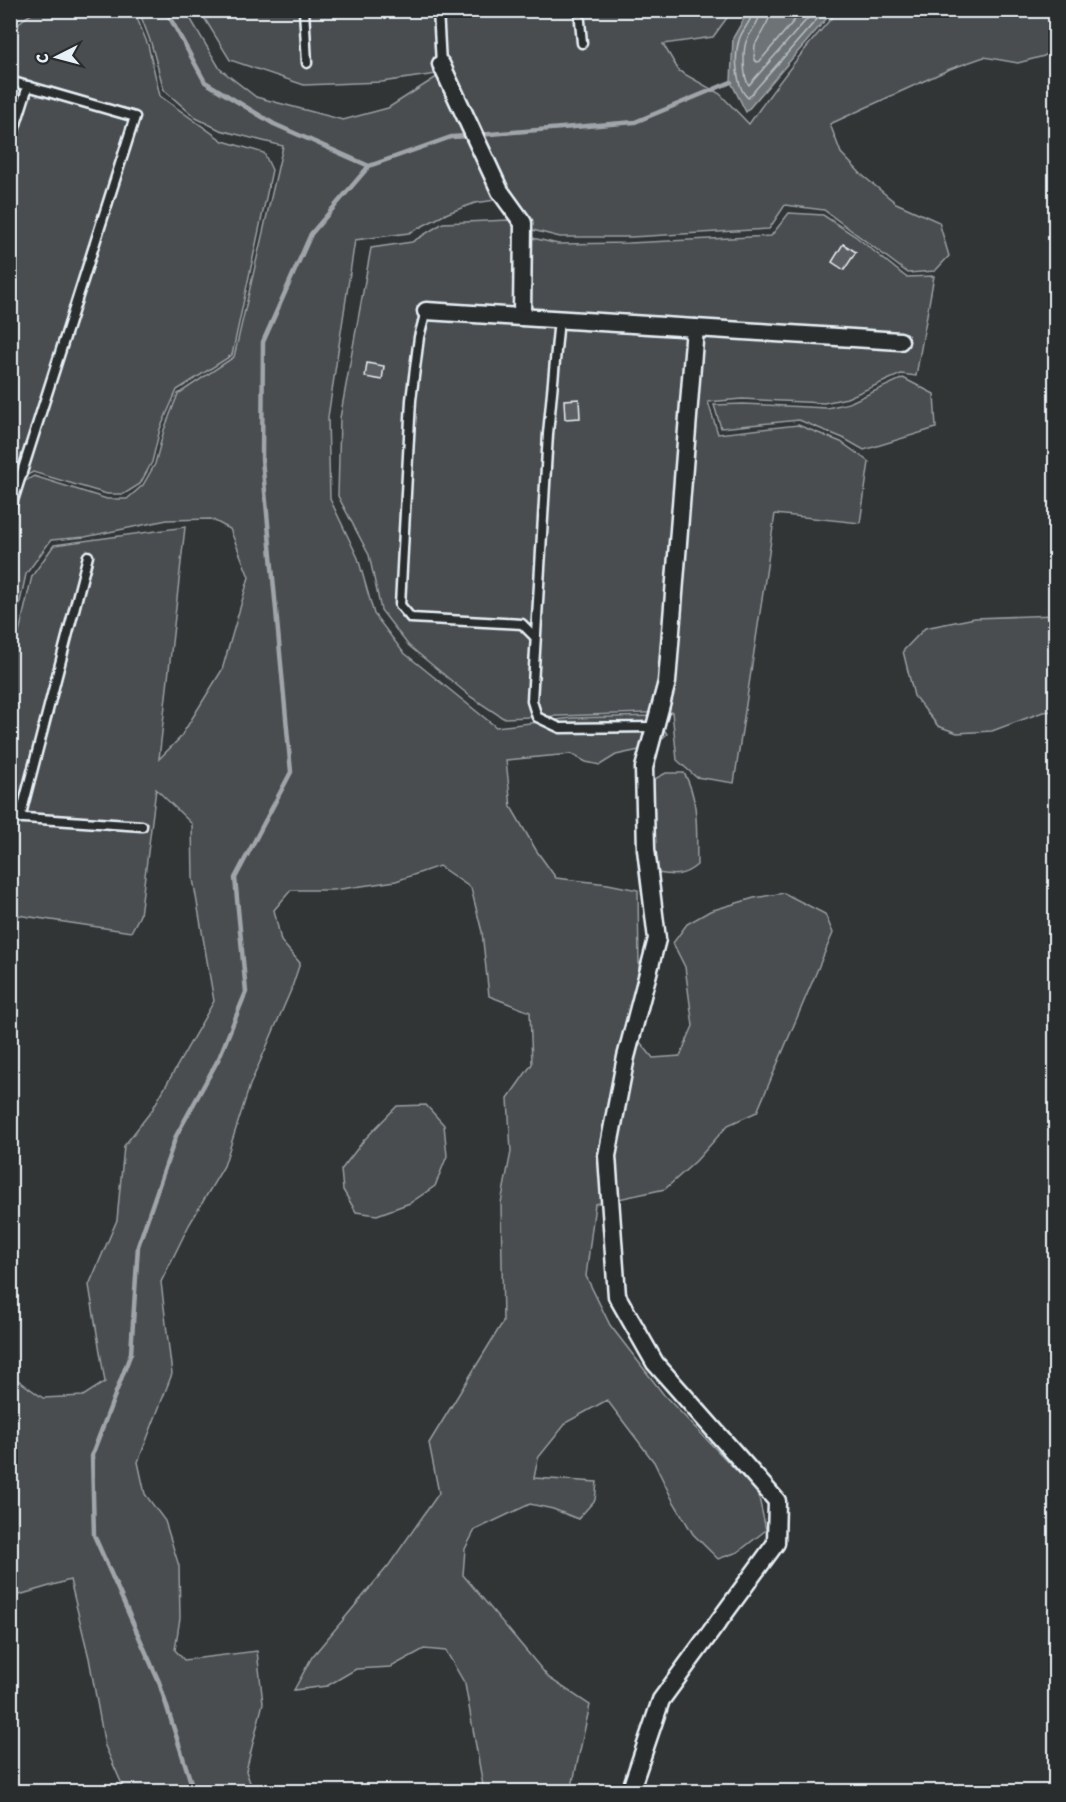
<svg xmlns="http://www.w3.org/2000/svg" width="1066" height="1802" font-family="'Shantell Sans',sans-serif">
  <style>
    .green { fill: #494d4f; stroke: #989fa4; stroke-width: 1.5 }
    .water { fill: #6e7376; stroke: #9fa5aa; stroke-width: 1.5 }
    .lines { fill: none; stroke-linecap: round; stroke-linejoin: round }
    .shore { stroke: #b7bfc4; stroke-width: 1.5 }
    .stream { stroke: #9fa5aa; stroke-width: 4.5 }
    .building { fill: #5c6063; stroke: #e8f1f8; stroke-width: 1.5 }
    .service-casing { stroke: #e8f1f8; stroke-width: 13 }
    .minor-casing { stroke: #e8f1f8; stroke-width: 21 }
    .service { stroke: #2a2d2e; stroke-width: 8 }
    .minor { stroke: #2a2d2e; stroke-width: 16 }
  </style>
  <rect width="100%" height="100%" fill="#323536"/>
  <filter id="ink" filterUnits="userSpaceOnUse"><feTurbulence type="fractalNoise" baseFrequency=".0167" numOctaves="2"/><feDisplacementMap in="SourceGraphic" scale="12" xChannelSelector="R" yChannelSelector="G"/><feConvolveMatrix kernelMatrix="1 2 1 2 8 2 1 2 1" color-interpolation-filters="sRGB"/></filter>
  <g filter="url(#ink)">
    <!-- green -->
    <g class="green">
      <path d="M 1003,10 L 1021,16 L 1037,11 L 1055,11 L 1055,47 L 1044,56 L 1018,63 L 984,57 L 950,69 L 830,124 L 841,153 L 862,175 L 896,203 L 939,222 L 949,256 L 935,271 L 908,273 L 824,210 L 785,205 L 769,229 L 631,237 L 560,237 L 521,227 L 509,198 L 475,203 L 448,213 L 409,233 L 355,240 L 328,417 L 330,499 L 358,558 L 374,614 L 403,652 L 496,727 L 572,718 L 655,716 L 667,734 L 653,747 L 616,755 L 600,765 L 586,762 L 571,754 L 506,760 L 511,807 L 536,850 L 556,878 L 608,884 L 638,890 L 640,1042 L 653,1058 L 680,1056 L 693,1026 L 685,967 L 673,943 L 687,924 L 710,911 L 754,898 L 784,893 L 825,914 L 833,933 L 757,1112 L 728,1125 L 696,1161 L 665,1189 L 595,1204 L 586,1276 L 610,1325 L 664,1395 L 758,1493 L 766,1530 L 738,1552 L 718,1559 L 693,1534 L 672,1499 L 654,1462 L 607,1400 L 567,1422 L 538,1458 L 534,1478 L 597,1482 L 595,1500 L 578,1519 L 553,1509 L 530,1504 L 475,1530 L 465,1549 L 463,1575 L 549,1678 L 590,1705 L 571,1791 L 484,1791 L 465,1684 L 446,1651 L 424,1649 L 391,1667 L 356,1669 L 327,1686 L 294,1690 L 312,1657 L 389,1565 L 439,1493 L 429,1443 L 503,1322 L 501,1203 L 511,1152 L 508,1098 L 532,1064 L 530,1012 L 489,996 L 482,932 L 471,888 L 439,866 L 396,881 L 334,890 L 291,890 L 274,910 L 281,941 L 300,963 L 291,990 L 250,1085 L 224,1166 L 189,1225 L 161,1282 L 172,1374 L 138,1462 L 145,1494 L 165,1521 L 179,1566 L 180,1618 L 175,1650 L 184,1660 L 257,1651 L 263,1703 L 246,1771 L 253,1791 L 125,1791 L 105,1746 L 89,1658 L 70,1580 L 19,1595 L 11,1603 L 11,1375 L 43,1398 L 83,1396 L 105,1382 L 89,1285 L 117,1220 L 124,1146 L 152,1110 L 214,1001 L 193,879 L 192,824 L 156,789 L 140,915 L 131,932 L 11,914 L 11,656 L 16,646 L 32,576 L 54,545 L 185,527 L 159,759 L 180,738 L 222,670 L 249,577 L 230,529 L 211,519 L 167,520 L 85,537 L 51,540 L 26,574 L 11,644 L 10,502 L 16,486 L 34,476 L 107,499 L 127,499 L 143,485 L 155,464 L 164,430 L 178,394 L 234,357 L 283,146 L 220,130 L 196,118 L 164,90 L 151,43 L 139,11 L 186,11 L 220,69 L 256,97 L 343,120 L 388,108 L 443,73 L 382,82 L 304,85 L 230,60 L 200,11 L 732,11 L 713,37 L 663,44 L 679,71 L 720,94 L 749,124 C 777,84 806,46 838,11 Z"/>
      <path d="M 36,11 L 134,11 L 148,45 L 160,96 L 223,141 L 264,153 L 272,170 L 232,355 L 177,390 L 160,429 L 152,462 L 140,484 L 124,494 L 107,494 L 33,472 L 12,483 L 11,486 L 11,35 L 22,20 Z"/>
      <path d="M 789,213 L 823,215 L 855,236 L 906,277 L 934,276 L 916,376 L 901,374 L 847,398 L 824,403 L 742,399 L 708,402 L 718,434 L 798,425 L 841,442 L 869,462 L 860,523 L 775,514 L 734,783 L 696,777 L 677,760 L 672,712 L 503,718 L 471,697 L 408,645 L 381,610 L 369,555 L 338,496 L 340,418 L 371,248 L 412,242 L 443,223 L 509,220 L 520,235 L 558,244 L 629,243 L 771,236 Z"/>
      <path d="M 903,378 L 934,394 L 936,428 L 864,450 L 843,438 L 799,420 L 721,428 L 714,405 L 743,404 L 827,408 L 849,403 Z"/>
      <path d="M 1055,615 L 1055,711 L 1043,712 L 992,731 L 957,733 L 938,726 L 914,696 L 903,651 L 925,628 L 975,618 Z"/>
      <path d="M 666,773 L 684,773 C 700,800 696,835 697,865 C 684,876 675,876 658,873 L 653,861 L 649,782 Z"/>
      <path d="M 426,1105 L 444,1125 L 447,1156 L 435,1186 L 410,1203 L 377,1215 L 356,1212 L 343,1190 L 341,1170 L 364,1140 L 397,1106 Z"/>
    </g>
    <!-- water -->
    <path class="water" d="M 749,10 L 833,11 L 746,112 L 731,82 L 733,38 Z"/>
    <g class="lines">
      <!-- shore -->
      <g class="shore">
        <path d="M 753,10 C 752,22 742,29 739,40 C 734,56 736,88 748,98 L 825,10"/>
        <path d="M 761,10 C 760,23 750,31 746,42 C 743,51 743,79 749,85 L 815,10"/>
        <path d="M 770,10 L 768,21 L 755,45 L 754,59 L 757,62 L 760,61 L 803,10"/>
      </g>
      <!-- stream -->
      <g class="stream">
        <path d="M 164,10 L 169,16 L 205,82 L 274,124 L 369,166"/>
        <path d="M 478,135 L 635,122 L 731,82"/>
        <path d="M 194,1792 L 159,1682 L 94,1535 L 92,1455 L 131,1353 L 138,1246 L 176,1136 L 219,1058 L 246,992 L 235,878 L 291,772 L 262,459 L 263,342 L 311,234 L 369,166 L 451,137 L 469,136"/>
      </g>
    </g>
    <!-- building -->
    <g class="building">
      <path d="M 843,244 L 856,252 L 844,270 L 832,262 Z"/>
      <path d="M 367,363 L 384,366 L 382,380 L 365,377 Z"/>
      <path d="M 579,399 L 580,418 L 565,419 L 564,400 Z"/>
    </g>
    <g class="lines">
      <defs>
        <g id="service">
          <path d="M 304,10 L 307,63"/>
          <path d="M 438,10 L 441,64"/>
          <path d="M 579,10 L 582,43"/>
          <path d="M 10,81 L 135,117 L 10,510"/>
          <path d="M 10,143 L 28,86"/>
          <path d="M 426,311 L 419,337 L 411,400 L 400,605 L 411,618 L 522,624 L 535,637"/>
          <path d="M 559,319 L 548,434 L 532,701 L 537,717 L 560,728 L 655,727"/>
          <path d="M 10,817 L 142,826"/>
          <path d="M 20,818 L 88,556"/>
        </g>
        <g id="minor">
          <path d="M 441,64 L 500,191 L 523,223 L 522,316"/>
          <path d="M 426,311 L 900,341"/>
          <path d="M 630,1792 L 661,1700 L 776,1543 L 777,1501 L 655,1363 L 617,1296 L 607,1156 L 626,1057 L 657,939 L 646,849 L 644,768 L 667,682 L 695,328"/>
        </g>
      </defs>
      <!-- service casing -->
      <use href="#service" class="service-casing"/>
      <!-- minor casing -->
      <use href="#minor" class="minor-casing"/>
      <!-- service -->
      <use href="#service" class="service"/>
      <!-- minor -->
      <use href="#minor" class="minor"/>
    </g>
  </g>
  <!-- margin -->
  <rect width="1066" height="1802" fill="none" stroke="#2a2d2e" stroke-width="36"/>
  <rect x="18" y="18" width="1030" height="1766" fill="none" stroke="#e8f1f8" stroke-width="2" filter="url(#ink)"/>
  <!-- north arrow -->
  <g transform="translate(57 57) rotate(264)" stroke="#2a2d2e" stroke-width="4.5" paint-order="stroke">
  <path d="M0-4.5L10 22L0 15L-10 22Z" fill="#e8f1f8"/>
  <text y="-9" font-size="16" font-weight="bold" text-anchor="middle" fill="#e8f1f8">С</text>
  </g>
</svg>
